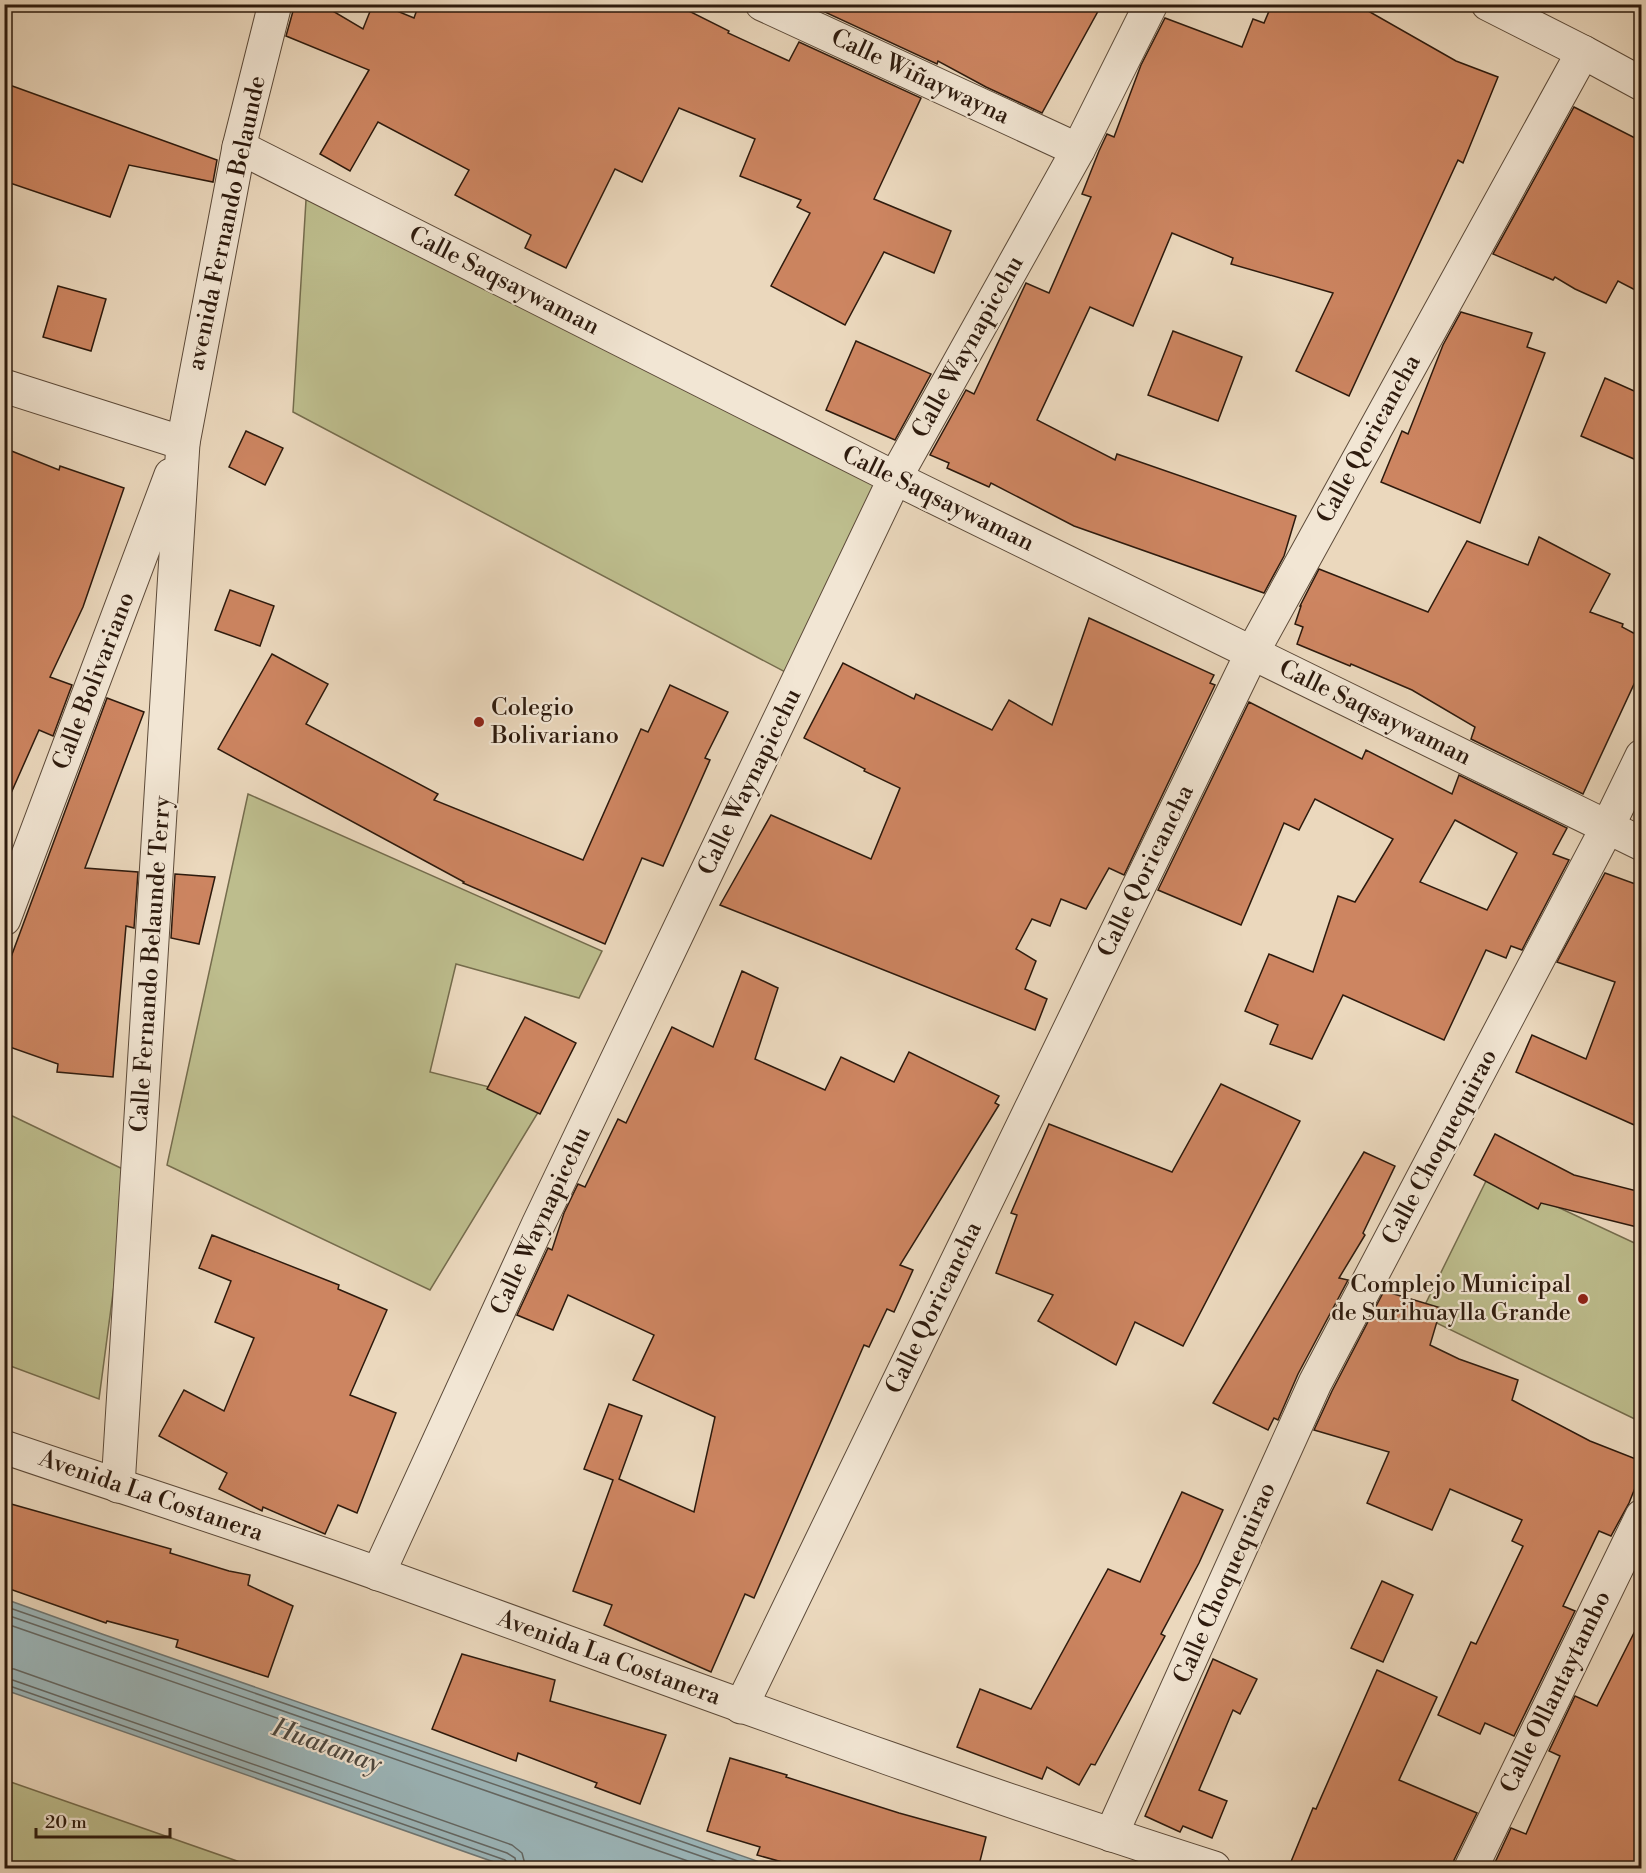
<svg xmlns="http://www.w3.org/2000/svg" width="1646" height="1873" font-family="'Libre Bodoni',serif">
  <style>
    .green { fill: #bdbd8d; stroke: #756c4d; stroke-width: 1.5 }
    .water { fill: #9cb7bb; stroke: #707875; stroke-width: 1.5 }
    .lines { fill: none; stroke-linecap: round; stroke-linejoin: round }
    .shore { stroke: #646864; stroke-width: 1.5 }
    .building { fill: #cd8561; stroke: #2d1a0d; stroke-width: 1.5; fill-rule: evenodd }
    .street-casing { stroke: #5c4a39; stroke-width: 35 }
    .street { stroke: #f2e6d4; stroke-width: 33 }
    .poi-dot { fill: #8f2418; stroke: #f2e6d4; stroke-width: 2 }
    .labels { text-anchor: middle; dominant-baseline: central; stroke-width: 4.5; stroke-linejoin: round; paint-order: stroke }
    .street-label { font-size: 24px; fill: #2d1a0d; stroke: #f2e6d4 }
    .poi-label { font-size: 24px; fill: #2d1a0d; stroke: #f2e6d4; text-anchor: start }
    .water-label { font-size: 26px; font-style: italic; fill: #4e4941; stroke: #f2e6d4 }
  </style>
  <rect width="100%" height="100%" fill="#ebd8bd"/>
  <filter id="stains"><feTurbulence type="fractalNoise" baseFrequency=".00333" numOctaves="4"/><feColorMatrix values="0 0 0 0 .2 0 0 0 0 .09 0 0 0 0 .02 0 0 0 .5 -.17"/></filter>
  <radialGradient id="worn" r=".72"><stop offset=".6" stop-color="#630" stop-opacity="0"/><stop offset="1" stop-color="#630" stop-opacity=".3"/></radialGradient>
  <!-- green -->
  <g class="green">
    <path d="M 307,184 L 904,483 L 806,683 L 293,412 Z"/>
    <path d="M 248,794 L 602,951 L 579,998 L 456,964 L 430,1072 L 545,1101 L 430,1290 L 167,1165 Z"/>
    <path d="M 4,1112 L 129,1172 L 99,1399 L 5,1364 Z"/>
    <path d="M 1489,1175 L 1641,1246 L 1641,1422 L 1420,1315 Z"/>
    <path d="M 4,1780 L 5,1780 L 257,1868 L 5,1868 Z"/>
  </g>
  <!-- water -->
  <path class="water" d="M 5,1599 L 102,1634 L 777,1868 L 511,1868 L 5,1690 Z"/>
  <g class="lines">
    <!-- shore -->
    <g class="shore">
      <path d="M 4,1606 L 758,1868"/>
      <path d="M 4,1614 L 735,1868"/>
      <path d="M 4,1623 L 708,1868"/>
      <path d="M 4,1668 L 14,1669 L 512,1845 L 522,1853 L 526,1868"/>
      <path d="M 4,1677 L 507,1853 L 515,1858 L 517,1868"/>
      <path d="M 4,1684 L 505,1860 L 509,1863 L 510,1868"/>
    </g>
  </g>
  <!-- building -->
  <g class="building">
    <path d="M 295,4 L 321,4 L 363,29 L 373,4 L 380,4 L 414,18 L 419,4 L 675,4 L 729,31 L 728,33 L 789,61 L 799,42 L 921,98 L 874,199 L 951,231 L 934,273 L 884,252 L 845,325 L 771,286 L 810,213 L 797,207 L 801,200 L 740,176 L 755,139 L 679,108 L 642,182 L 615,169 L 566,268 L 525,248 L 531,235 L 455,195 L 469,170 L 378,122 L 350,171 L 320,154 L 369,70 L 286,36 Z"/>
    <path d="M 818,4 L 1102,4 L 1042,113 L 986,87 L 938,61 L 937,64 L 816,8 Z"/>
    <path d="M 1272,4 L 1356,4 L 1456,61 L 1498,77 L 1463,163 L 1458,160 L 1349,396 L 1296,371 L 1333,293 L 1231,264 L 1233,258 L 1172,233 L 1133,326 L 1090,307 L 1037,420 L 1115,460 L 1117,454 L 1296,516 L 1284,556 L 1264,593 L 1074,526 L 991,483 L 989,487 L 947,468 L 949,463 L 930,455 L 966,390 L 974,394 L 1026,283 L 1049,293 L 1091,197 L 1082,194 L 1099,151 L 1107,134 L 1114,137 L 1141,65 L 1165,18 L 1242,47 L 1253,19 L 1264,23 Z"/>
    <path d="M 4,83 L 217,160 L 213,182 L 129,165 L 110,217 L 4,181 Z"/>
    <path d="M 1574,107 L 1641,141 L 1641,293 L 1618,281 L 1606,303 L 1575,289 L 1555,277 L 1553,280 L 1493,254 Z"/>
    <path d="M 58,286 L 106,299 L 91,351 L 43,337 Z"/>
    <path d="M 1461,312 L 1532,333 L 1527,347 L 1545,353 L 1480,523 L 1381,482 L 1402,431 L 1408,434 L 1443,345 Z"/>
    <path d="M 1173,331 L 1242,357 L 1218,421 L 1148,395 Z"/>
    <path d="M 856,341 L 931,374 L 895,440 L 826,410 Z"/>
    <path d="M 1605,378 L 1641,394 L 1641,462 L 1581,436 Z"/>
    <path d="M 246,431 L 283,448 L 265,485 L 229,467 Z"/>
    <path d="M 4,448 L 59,470 L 60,466 L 124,488 L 83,607 L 50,677 L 72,685 L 53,736 L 39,730 L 4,809 Z"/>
    <path d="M 1539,537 L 1610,574 L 1590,612 L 1623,624 L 1622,627 L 1641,637 L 1641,669 L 1583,794 L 1471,739 L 1475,727 L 1412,690 L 1351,664 L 1350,666 L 1297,644 L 1303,627 L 1295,624 L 1301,606 L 1300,606 L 1319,569 L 1428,612 L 1467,541 L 1528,565 Z"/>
    <path d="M 230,590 L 274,606 L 260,646 L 215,630 Z"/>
    <path d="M 1089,618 L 1214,675 L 1210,683 L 1215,685 L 1124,875 L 1109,868 L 1086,909 L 1061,899 L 1050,926 L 1032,919 L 1016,949 L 1036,961 L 1025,989 L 1047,999 L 1035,1030 L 720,905 L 771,815 L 871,859 L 900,788 L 864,771 L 865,769 L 804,738 L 843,663 L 914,699 L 916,694 L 992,730 L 1009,700 L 1052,725 Z"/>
    <path d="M 272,654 L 328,684 L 306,724 L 438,794 L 434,800 L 583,860 L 641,729 L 648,732 L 670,685 L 728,712 L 705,758 L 710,760 L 663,866 L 642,858 L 605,944 L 463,883 L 464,882 L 218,749 Z"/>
    <path d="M 107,698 L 144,712 L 85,868 L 138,872 L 134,928 L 126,926 L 113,1077 L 57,1072 L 58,1064 L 4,1045 L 4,976 Z"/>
    <path d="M 1249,702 L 1362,759 L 1366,750 L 1452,794 L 1459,775 L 1567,828 L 1553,854 L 1569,860 L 1522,950 L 1511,946 L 1506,958 L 1486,950 L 1444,1040 L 1343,995 L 1312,1059 L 1270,1044 L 1278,1025 L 1245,1011 L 1269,954 L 1313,972 L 1338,896 L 1355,902 L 1393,839 L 1315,799 L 1299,830 L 1284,823 L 1241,925 L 1158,890 ZM 1455,820 L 1517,853 L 1487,910 L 1420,882 Z"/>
    <path d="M 1605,873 L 1641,886 L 1641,1128 L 1516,1072 L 1532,1035 L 1586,1059 L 1615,982 L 1557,962 Z"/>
    <path d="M 175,874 L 215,877 L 199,944 L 171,938 Z"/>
    <path d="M 742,971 L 778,988 L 755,1059 L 825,1090 L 841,1057 L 894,1082 L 909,1052 L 999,1096 L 995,1103 L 999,1105 L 900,1265 L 913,1270 L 894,1312 L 887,1309 L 869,1347 L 864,1345 L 754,1598 L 745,1594 L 711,1672 L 604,1625 L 612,1605 L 573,1591 L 613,1480 L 584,1469 L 609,1404 L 642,1416 L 619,1479 L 694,1512 L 715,1417 L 633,1380 L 654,1335 L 568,1295 L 553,1330 L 517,1315 L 548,1248 L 552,1250 L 564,1213 L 578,1184 L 585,1187 L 618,1119 L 626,1123 L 672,1027 L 713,1047 Z"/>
    <path d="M 525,1017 L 576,1043 L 540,1114 L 487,1089 Z"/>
    <path d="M 1221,1084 L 1300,1121 L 1183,1346 L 1135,1322 L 1116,1365 L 1038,1321 L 1053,1295 L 996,1273 L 1017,1215 L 1011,1213 L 1049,1124 L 1172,1172 Z"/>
    <path d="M 1495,1134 L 1574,1175 L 1641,1192 L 1641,1228 L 1541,1203 L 1538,1209 L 1474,1175 Z"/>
    <path d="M 1364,1152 L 1395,1166 L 1363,1233 L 1365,1235 L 1339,1278 L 1348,1280 L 1298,1374 L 1278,1420 L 1274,1418 L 1268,1430 L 1213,1403 Z"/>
    <path d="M 212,1235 L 339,1285 L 338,1289 L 387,1310 L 350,1395 L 396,1413 L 357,1513 L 338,1505 L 325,1534 L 263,1507 L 262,1511 L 219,1489 L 227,1473 L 159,1436 L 184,1390 L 224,1411 L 254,1338 L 215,1322 L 231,1281 L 199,1268 Z"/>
    <path d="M 1384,1291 L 1441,1308 L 1430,1345 L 1459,1359 L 1518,1380 L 1512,1400 L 1590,1441 L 1641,1461 L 1641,1473 L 1629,1503 L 1611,1536 L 1599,1531 L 1563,1606 L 1575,1611 L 1514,1736 L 1485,1723 L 1480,1734 L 1438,1715 L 1471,1642 L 1476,1644 L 1523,1546 L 1512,1541 L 1522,1520 L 1450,1489 L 1432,1530 L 1367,1503 L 1389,1452 L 1314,1430 L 1332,1391 Z"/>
    <path d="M 1182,1492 L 1223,1510 L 1199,1563 L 1161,1634 L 1165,1636 L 1095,1765 L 1091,1764 L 1079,1785 L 1047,1767 L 1042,1779 L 957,1747 L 980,1689 L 1031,1709 L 1108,1569 L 1140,1582 Z"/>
    <path d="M 4,1502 L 171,1549 L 170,1553 L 229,1571 L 250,1575 L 248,1585 L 293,1606 L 268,1677 L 176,1647 L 178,1640 L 107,1621 L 106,1623 L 4,1587 Z"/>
    <path d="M 1382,1581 L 1413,1595 L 1383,1662 L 1351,1648 Z"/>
    <path d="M 1641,1619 L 1641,1869 L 1492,1869 L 1511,1828 L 1526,1834 L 1560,1756 L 1549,1751 L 1575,1696 L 1597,1706 Z"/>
    <path d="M 462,1654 L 555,1680 L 550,1701 L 666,1735 L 640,1804 L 595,1787 L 597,1783 L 518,1753 L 516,1761 L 432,1729 Z"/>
    <path d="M 1213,1659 L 1257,1679 L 1240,1714 L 1233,1710 L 1199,1790 L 1227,1801 L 1212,1838 L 1183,1826 L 1180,1832 L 1145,1816 Z"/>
    <path d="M 1377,1670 L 1437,1697 L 1399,1780 L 1477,1813 L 1454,1860 L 1452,1869 L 1288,1869 L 1313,1808 L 1316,1809 Z"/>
    <path d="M 730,1758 L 787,1775 L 786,1777 L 899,1813 L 986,1837 L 978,1869 L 807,1869 L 757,1855 L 760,1847 L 707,1831 Z"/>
  </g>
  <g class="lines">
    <defs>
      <g id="street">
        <path d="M 762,4 L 1078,150"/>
        <path d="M 1488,4 L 1583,52 L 1642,84"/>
        <path d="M 239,147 L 895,478 L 1642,844"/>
        <path d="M 4,386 L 183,443"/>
        <path d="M 4,919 L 171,475"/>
        <path d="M 4,1447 C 130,1490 257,1530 382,1575 C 659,1675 934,1779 1214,1868"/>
        <path d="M 118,1486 L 183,443 L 239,147 L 275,4"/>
        <path d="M 378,1574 L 538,1225 L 895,478 L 1078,150 L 1151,4"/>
        <path d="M 741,1707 L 1252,653 L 1583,52"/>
        <path d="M 1111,1835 L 1315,1383 L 1607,828 L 1642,756"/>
        <path d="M 1471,1868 L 1642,1516"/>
      </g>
    </defs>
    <!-- street casing -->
    <use href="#street" class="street-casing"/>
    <!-- street -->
    <use href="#street" class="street"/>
  </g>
  <!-- markers -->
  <g class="poi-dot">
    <circle cx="479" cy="722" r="6"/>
    <circle cx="1583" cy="1299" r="6"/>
  </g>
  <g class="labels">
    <!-- street labels -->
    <g class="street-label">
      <text transform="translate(920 77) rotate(25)">Calle Wiñaywayna</text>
      <text transform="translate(227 223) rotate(-78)">avenida Fernando Belaunde</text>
      <text transform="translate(504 281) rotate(27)">Calle Saqsaywaman</text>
      <text transform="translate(968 347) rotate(-61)">Calle Waynapicchu</text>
      <text transform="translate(1369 439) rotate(-61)">Calle Qoricancha</text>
      <text transform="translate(938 499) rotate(26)">Calle Saqsaywaman</text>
      <text transform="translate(94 681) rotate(-69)">Calle Bolivariano</text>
      <text transform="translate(1375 713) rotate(26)">Calle Saqsaywaman</text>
      <text transform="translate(750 782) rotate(-64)">Calle Waynapicchu</text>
      <text transform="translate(1146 871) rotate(-64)">Calle Qoricancha</text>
      <text transform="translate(151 964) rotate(-86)">Calle Fernando Belaunde Terry</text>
      <text transform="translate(1440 1147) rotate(-62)">Calle Choquequirao</text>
      <text transform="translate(541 1221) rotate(-65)">Calle Waynapicchu</text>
      <text transform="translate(934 1308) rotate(-64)">Calle Qoricancha</text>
      <text transform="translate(151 1496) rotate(19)">Avenida La Costanera</text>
      <text transform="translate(1225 1583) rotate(-66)">Calle Choquequirao</text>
      <text transform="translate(609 1658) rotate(20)">Avenida La Costanera</text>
      <text transform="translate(1556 1692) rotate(-64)">Calle Ollantaytambo</text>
    </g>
    <!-- poi labels -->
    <g class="poi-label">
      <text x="491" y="708">Colegio<tspan x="491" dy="28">Bolivariano</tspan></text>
      <text x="1571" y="1285" text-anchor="end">Complejo Municipal<tspan x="1571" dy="28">de Surihuaylla Grande</tspan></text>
    </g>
    <!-- water labels -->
    <g class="water-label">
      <text transform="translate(327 1746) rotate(20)">Huatanay</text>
    </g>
  </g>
  <!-- margin -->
  <rect width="1646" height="1873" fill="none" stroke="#ebd8bd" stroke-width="24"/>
  <rect x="6" y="6" width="1634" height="1861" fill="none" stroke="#2d1a0d" stroke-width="3"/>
  <rect x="12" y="12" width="1622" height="1849" fill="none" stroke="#2d1a0d" stroke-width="1.5"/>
  <!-- scale -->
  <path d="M36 1828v9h134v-9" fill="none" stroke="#2d1a0d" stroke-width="3"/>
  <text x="45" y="1828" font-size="18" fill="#2d1a0d" stroke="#f2e6d4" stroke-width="4.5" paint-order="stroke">20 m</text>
  <rect width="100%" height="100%" filter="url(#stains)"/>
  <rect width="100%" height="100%" fill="url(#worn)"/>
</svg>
